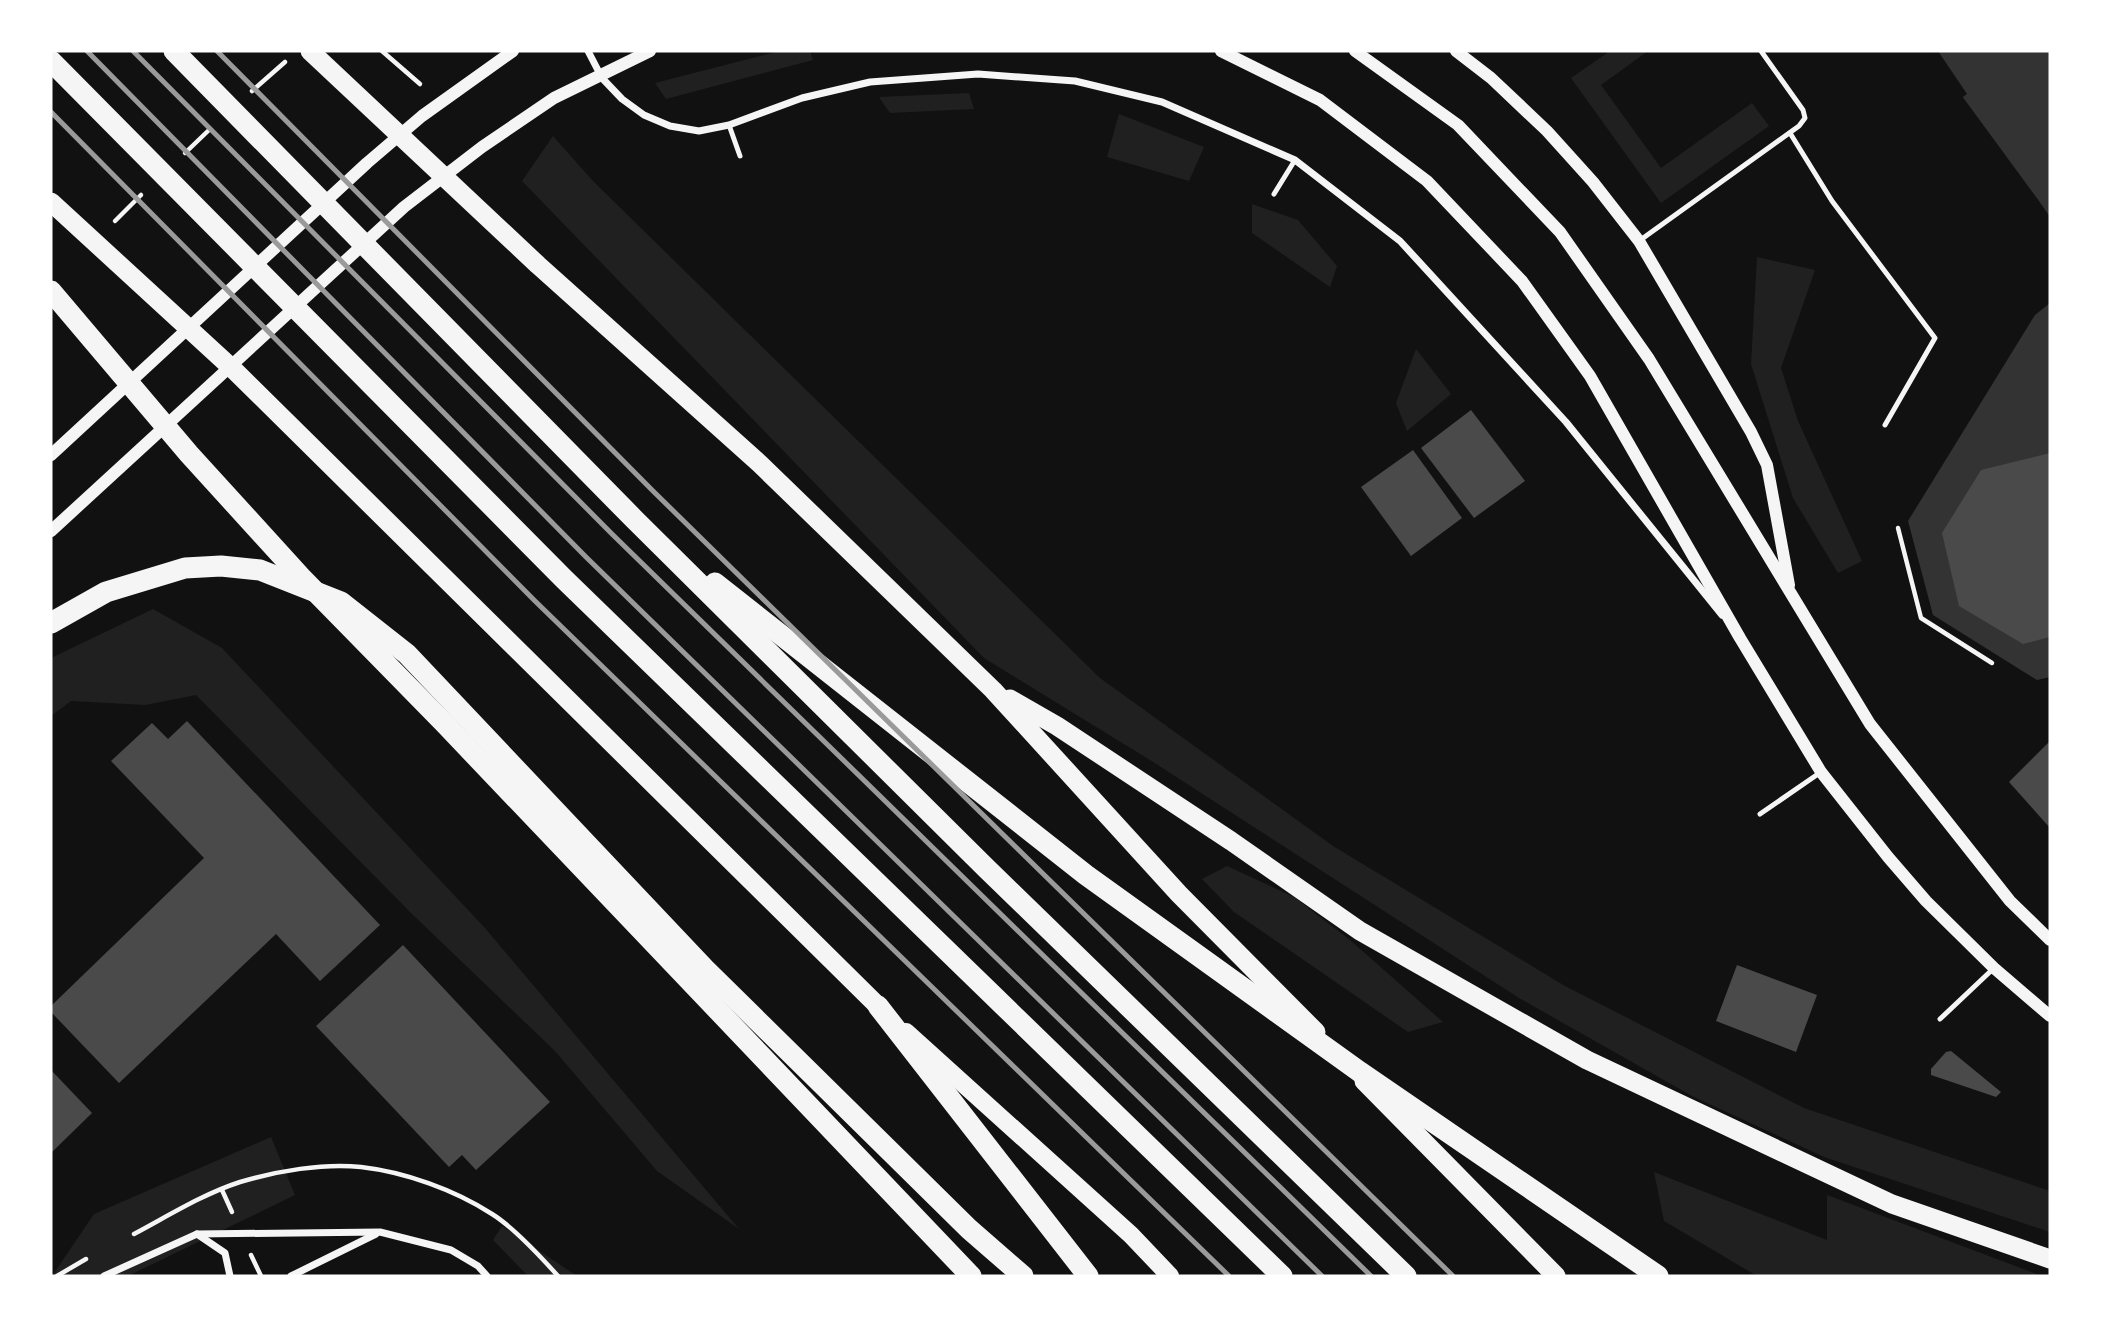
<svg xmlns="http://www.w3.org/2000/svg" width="2101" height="1327" font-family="Inter,sans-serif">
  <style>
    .green { fill: #202020 }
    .water { fill: #333 }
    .pier { fill: #111 }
    .building { fill: #4a4a4a }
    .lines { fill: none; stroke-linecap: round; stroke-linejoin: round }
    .path { stroke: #f5f5f5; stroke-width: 4.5 }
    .service { stroke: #f5f5f5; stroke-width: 5 }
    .minor { stroke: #f5f5f5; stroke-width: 7 }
    .tertiary { stroke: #f5f5f5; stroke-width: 12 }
    .primary { stroke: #f5f5f5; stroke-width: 18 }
    .trunk { stroke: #f5f5f5; stroke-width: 19 }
    .motorway { stroke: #f5f5f5; stroke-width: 21 }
    .rail { stroke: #9a9a9a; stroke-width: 5 }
  </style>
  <rect width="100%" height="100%" fill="#111"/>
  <!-- green -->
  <g class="green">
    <path d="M 780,51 L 810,51 L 813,60 L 666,99 L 655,83 Z"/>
    <path d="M 1610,51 L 1648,51 L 1601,85 L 1661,168 L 1752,103 L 1769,126 L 1661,203 L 1571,78 Z"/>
    <path d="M 969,93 L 974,109 L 890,113 L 879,97 Z"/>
    <path d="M 1119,114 L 1204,147 L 1189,181 L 1107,157 Z"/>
    <path d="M 553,136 L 593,181 L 1100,678 L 1333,846 L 1565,986 L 1804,1108 L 2050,1191 L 2050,1232 L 1824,1157 L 1692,1096 L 1519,998 L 1150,760 L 984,658 L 522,181 Z"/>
    <path d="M 1252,204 L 1298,220 L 1337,266 L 1330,287 L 1252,233 Z"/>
    <path d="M 1757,257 L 1815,270 L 1781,368 L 1798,421 L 1862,561 L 1838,573 L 1793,498 L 1751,364 Z"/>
    <path d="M 1416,349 L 1451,394 L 1407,431 L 1396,403 Z"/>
    <path d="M 153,609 L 222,648 L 485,928 L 739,1229 L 657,1171 L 555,1051 L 411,913 L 196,695 L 145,705 L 71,701 L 51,716 L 51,658 Z"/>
    <path d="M 1227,866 L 1294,897 L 1350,940 L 1443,1022 L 1408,1032 L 1234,912 L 1202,879 Z"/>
    <path d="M 271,1137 L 295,1195 L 128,1276 L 52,1276 L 94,1214 Z"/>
    <path d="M 1654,1172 L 1827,1240 L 1827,1195 L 2042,1276 L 1757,1276 L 1664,1221 Z"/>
    <path d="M 502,1226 L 577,1276 L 528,1276 L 493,1240 Z"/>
  </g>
  <!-- water -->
  <g class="water">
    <path d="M 1929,51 L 2050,51 L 2050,217 L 2039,201 Z"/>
    <path d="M 2050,303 L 2050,677 L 2037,680 L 1933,615 L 1908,521 L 2035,315 Z"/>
  </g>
  <!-- pier -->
  <path class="pier" d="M 1926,51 L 1938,51 L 1967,94 L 1960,99 Z"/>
  <!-- building -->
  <g class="building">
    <path d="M 1471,410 L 1525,481 L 1474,518 L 1421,448 Z"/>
    <path d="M 1413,450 L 1462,518 L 1411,556 L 1361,487 Z"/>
    <path d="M 2050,453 L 2050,637 L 2023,644 L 1959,606 L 1942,533 L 1981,470 Z"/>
    <path d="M 187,721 L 380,925 L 320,981 L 276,934 L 119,1083 L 51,1012 L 51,1006 L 204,858 L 111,761 L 152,723 L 168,739 Z"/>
    <path d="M 2050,741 L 2050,828 L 2009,782 Z"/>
    <path d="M 403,945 L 550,1102 L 476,1170 L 462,1155 L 449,1167 L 316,1026 Z"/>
    <path d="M 1737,965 L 1817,995 L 1796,1052 L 1716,1021 Z"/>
    <path d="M 1951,1051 L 2001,1092 L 1996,1097 L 1931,1075 L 1931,1069 L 1946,1052 Z"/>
    <path d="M 51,1070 L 92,1113 L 51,1153 Z"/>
  </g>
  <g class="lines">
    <!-- path -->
    <g class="path">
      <path d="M 382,51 L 420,84"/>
      <path d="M 252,91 L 285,62"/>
      <path d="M 185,153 L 209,130"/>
      <path d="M 115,221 L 141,195"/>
      <path d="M 1898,528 L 1921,618 L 1992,663"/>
      <path d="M 222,1190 L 232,1212"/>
      <path d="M 134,1234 C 168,1216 203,1194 240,1182 C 277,1171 323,1163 361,1167 C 405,1172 455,1190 492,1214 C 513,1227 541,1257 558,1276"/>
      <path d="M 251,1255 L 261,1276"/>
      <path d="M 57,1276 L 86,1259"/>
    </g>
    <!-- service -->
    <g class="service">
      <path d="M 729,125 L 740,156"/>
      <path d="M 1790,133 L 1832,201 L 1935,338 L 1885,425"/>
      <path d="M 1274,194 L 1295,160"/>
      <path d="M 1639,241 L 1799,126 L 1805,118 L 1803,110 L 1761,51"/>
      <path d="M 1760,814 L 1821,772"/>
      <path d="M 1940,1019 L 1994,968"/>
    </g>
    <!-- minor -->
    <g class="minor">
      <path d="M 588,51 L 602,78 L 622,99 L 644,115 L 670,126 L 699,131 L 729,125 L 802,98 L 870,82 L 978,74 L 1075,81 L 1162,102 L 1295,160 L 1400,241 L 1566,422 L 1722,615"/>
      <path d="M 197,1234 L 225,1253 L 230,1276"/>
      <path d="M 104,1276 L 197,1234 L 380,1232 L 451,1250 L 478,1266 L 487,1276"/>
      <path d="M 291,1276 L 376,1234"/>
    </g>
    <!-- tertiary -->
    <g class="tertiary">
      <path d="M 1221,51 L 1320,100 L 1427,181 L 1522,281 L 1590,376 L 1740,638 L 1821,772 L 1888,857 L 1926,901 L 1994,968 L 2050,1016"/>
      <path d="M 1355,51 L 1458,125 L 1560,232 L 1649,359 L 1870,724 L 2010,901 L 2050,940"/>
      <path d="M 1456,51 L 1491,78 L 1547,131 L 1593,182 L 1639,241 L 1751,432 L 1767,465 L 1789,585"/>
      <path d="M 51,455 L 367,163 L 422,116 L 513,51"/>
      <path d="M 51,531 L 404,207 L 482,147 L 554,98 L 650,51"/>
    </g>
    <!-- primary -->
    <path class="primary" d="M 906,1032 L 1131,1235 L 1170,1276"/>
    <!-- trunk -->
    <g class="trunk">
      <path d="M 310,51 L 538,265 L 760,464 L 993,690 L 1179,894 L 1316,1032"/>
      <path d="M 51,202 L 235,371 L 878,1006"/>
      <path d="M 1010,699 L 1057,726 L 1231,841 L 1360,931 L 1587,1060 L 1892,1204 L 2050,1259"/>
      <path d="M 1364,1081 L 1556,1276"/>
    </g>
    <!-- motorway -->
    <g class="motorway">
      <path d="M 174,51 L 634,519 L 986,868 L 1406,1276"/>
      <path d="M 51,61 L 564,579 L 1282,1276"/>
      <path d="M 51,291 L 189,454 L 301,577 L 445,724 L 971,1276"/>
      <path d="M 715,583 L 1086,875 L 1360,1072 L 1658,1276"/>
      <path d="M 51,623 L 106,592 L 185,568 L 221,566 L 260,570 L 341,602 L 407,654 L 705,969 L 969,1229 L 1023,1276"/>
      <path d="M 878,1006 L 1088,1276"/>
    </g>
    <!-- rail -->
    <g class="rail">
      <path d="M 87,51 L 586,557 L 1322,1276"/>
      <path d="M 133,51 L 612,534 L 1371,1276"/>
      <path d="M 217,51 L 653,491 L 1453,1276"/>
      <path d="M 51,112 L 535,601 L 1229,1276"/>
    </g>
  </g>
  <!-- border -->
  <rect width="2101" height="1327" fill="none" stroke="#ffffff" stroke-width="105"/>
</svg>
